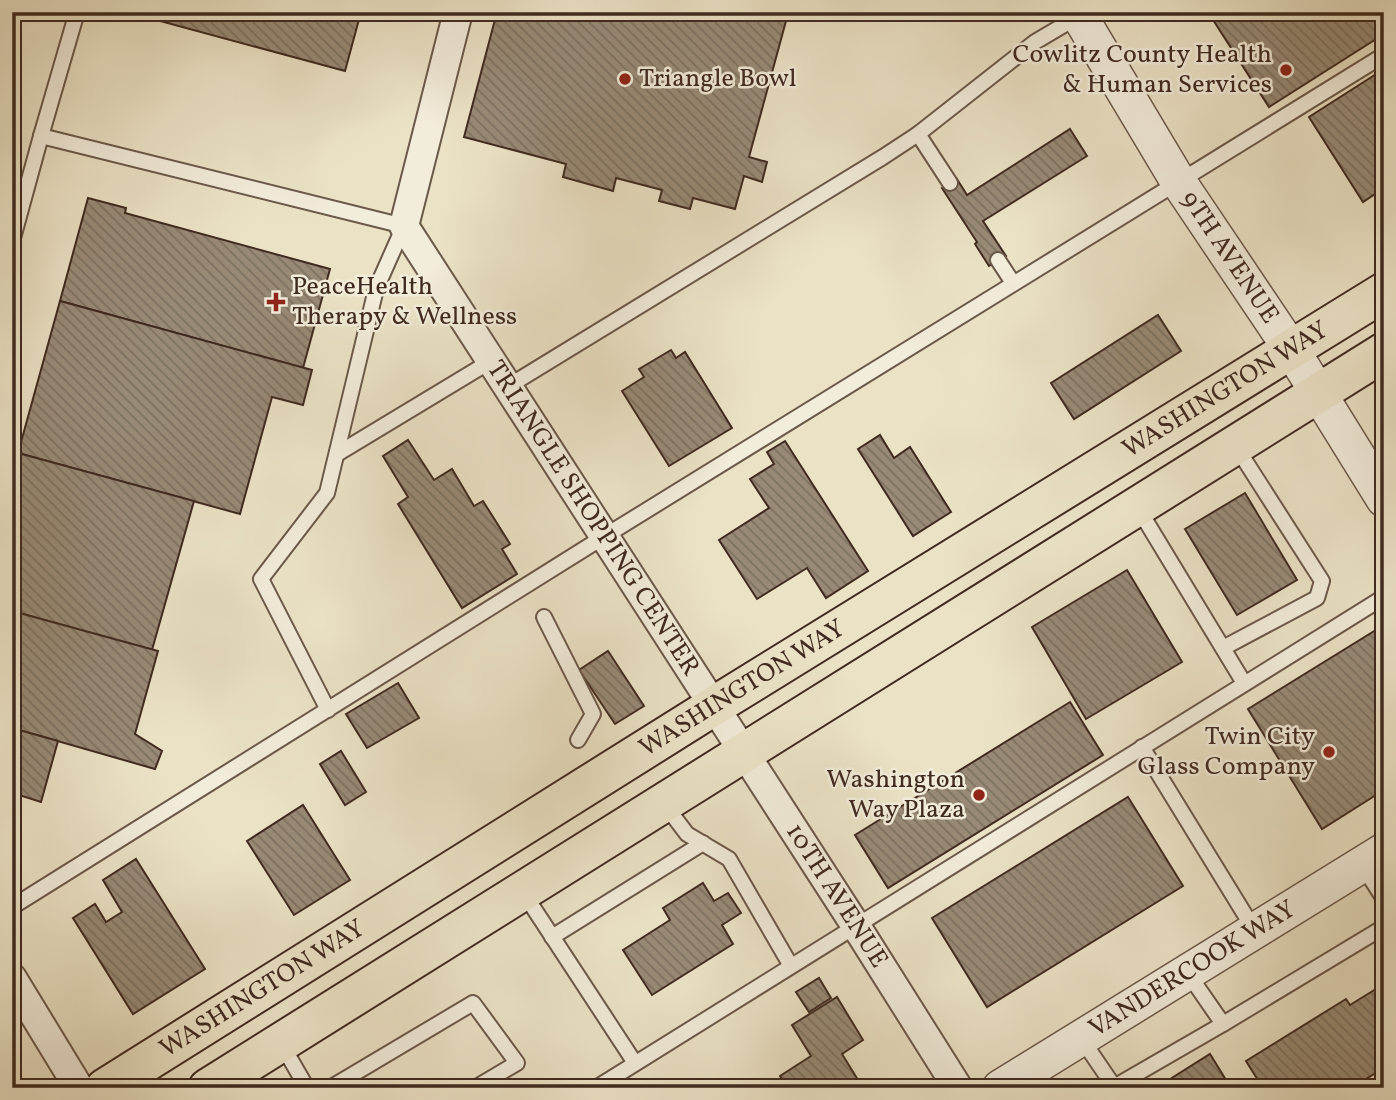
<svg xmlns="http://www.w3.org/2000/svg" width="1396" height="1100" font-family="Vollkorn,serif">
  <style>
    .building { fill: url(#building-back-hatch); stroke: #3f2a1f; stroke-width: 2 }
    .lines { fill: none; stroke-linecap: round; stroke-linejoin: round }
    .service-casing { stroke: #6a5849; stroke-width: 18 }
    .minor-casing { stroke: #6a5849; stroke-width: 32 }
    .tertiary-casing { stroke: #6a5849; stroke-width: 38 }
    .primary-casing { stroke: #3f2a1f; stroke-width: 42 }
    .service { stroke: #f2ecda; stroke-width: 14 }
    .minor { stroke: #f2ecda; stroke-width: 28 }
    .tertiary { stroke: #f2ecda; stroke-width: 35 }
    .primary { stroke: #ebe2c6; stroke-width: 38 }
    .poi-dot { fill: #8f2418; stroke: #f2ecda; stroke-width: 2.5 }
    .labels { text-anchor: middle; dominant-baseline: central; stroke-width: 5; stroke-linejoin: round; paint-order: stroke }
    .poi-label { font-size: 26px; fill: #3f2a1f; stroke: #f2ecda; text-anchor: end }
    .street-label { font-size: 26px; fill: #3f2a1f; stroke: #f2ecda }
  </style>
  <defs>
    <pattern id="building-back-hatch" width="6" height="6" patternUnits="userSpaceOnUse" patternTransform="scale(1.75)"><rect width="6" height="6" fill="#988a76"/><path d="M-1 5l2 2M0 0l6 6M5-1l2 2" fill="none" stroke="#7d7160"/></pattern>
  </defs>
  <rect width="100%" height="100%" fill="#ebe2c6"/>
  <filter id="stains"><feTurbulence type="fractalNoise" baseFrequency=".00286" numOctaves="4"/><feColorMatrix values="0 0 0 0 .2 0 0 0 0 .09 0 0 0 0 .02 0 0 0 .5 -.17"/></filter>
  <radialGradient id="worn" r=".72"><stop offset=".6" stop-color="#630" stop-opacity="0"/><stop offset="1" stop-color="#630" stop-opacity=".3"/></radialGradient>
  <!-- building -->
  <g class="building">
    <path d="M 127,12 L 361,12 L 345,71 Z"/>
    <path d="M 497,12 L 778,12 L 777,19 L 786,21 L 749,157 L 767,162 L 762,182 L 744,176 L 735,209 L 693,198 L 690,209 L 659,201 L 662,190 L 616,178 L 613,191 L 563,177 L 566,164 L 464,137 Z"/>
    <path d="M 1208,12 L 1379,12 L 1384,20 L 1384,34 L 1269,107 Z"/>
    <path d="M 1384,69 L 1384,188 L 1363,202 L 1309,117 Z"/>
    <path d="M 1070,129 L 1087,156 L 983,221 L 1006,256 L 989,266 L 975,244 L 977,242 L 942,188 L 957,179 L 967,195 Z"/>
    <path d="M 88,198 L 126,208 L 125,213 L 330,269 L 303,368 L 60,301 Z"/>
    <path d="M 60,301 L 312,370 L 303,405 L 272,397 L 240,514 L 18,453 Z"/>
    <path d="M 1158,315 L 1181,351 L 1074,419 L 1051,383 Z"/>
    <path d="M 671,350 L 676,358 L 685,352 L 732,428 L 669,466 L 622,391 L 644,377 L 639,369 Z"/>
    <path d="M 880,435 L 894,458 L 910,447 L 951,512 L 913,536 L 858,449 Z"/>
    <path d="M 408,440 L 434,480 L 452,469 L 474,506 L 483,501 L 510,544 L 502,549 L 517,574 L 462,608 L 398,504 L 408,497 L 383,456 Z"/>
    <path d="M 785,441 L 868,571 L 826,598 L 807,568 L 757,599 L 719,540 L 769,508 L 750,479 L 774,464 L 767,452 Z"/>
    <path d="M 18,453 L 194,501 L 152,650 L 12,611 L 12,474 Z"/>
    <path d="M 1245,493 L 1297,580 L 1237,615 L 1185,529 Z"/>
    <path d="M 1127,570 L 1182,662 L 1086,719 L 1032,627 Z"/>
    <path d="M 12,611 L 158,651 L 135,734 L 162,751 L 155,769 L 12,728 Z"/>
    <path d="M 1384,625 L 1384,798 L 1380,801 L 1376,795 L 1322,829 L 1248,709 Z"/>
    <path d="M 608,651 L 644,706 L 615,724 L 579,670 Z"/>
    <path d="M 398,683 L 419,718 L 367,748 L 346,714 Z"/>
    <path d="M 1070,702 L 1103,755 L 888,888 L 855,835 Z"/>
    <path d="M 12,728 L 58,741 L 41,802 L 16,794 L 12,809 Z"/>
    <path d="M 341,751 L 366,792 L 345,805 L 320,764 Z"/>
    <path d="M 1128,797 L 1183,886 L 987,1007 L 932,918 Z"/>
    <path d="M 303,805 L 350,880 L 294,915 L 247,841 Z"/>
    <path d="M 136,859 L 205,969 L 133,1014 L 73,918 L 95,904 L 106,922 L 122,912 L 103,880 Z"/>
    <path d="M 703,883 L 714,901 L 728,893 L 741,913 L 722,925 L 733,944 L 652,995 L 623,950 L 670,920 L 663,908 Z"/>
    <path d="M 819,978 L 831,998 L 809,1012 L 796,992 Z"/>
    <path d="M 1384,984 L 1384,1068 L 1351,1088 L 1263,1088 L 1246,1061 L 1346,999 L 1350,1005 Z"/>
    <path d="M 837,997 L 863,1040 L 842,1054 L 863,1088 L 788,1088 L 780,1076 L 811,1056 L 792,1025 Z"/>
    <path d="M 1210,1054 L 1231,1088 L 1160,1088 L 1159,1086 Z"/>
  </g>
  <g class="lines">
    <defs>
      <g id="service">
        <path d="M 918,134 L 950,183"/>
        <path d="M 41,136 L 77,12"/>
        <path d="M 12,242 L 41,136 L 404,226 L 376,289 L 327,493 L 261,579 L 328,710"/>
        <path d="M 998,260 L 1013,283"/>
        <path d="M 507,387 L 883,157 L 918,134 L 1035,42 L 1079,16"/>
        <path d="M 337,454 L 491,361"/>
        <path d="M 1138,508 L 1244,683"/>
        <path d="M 544,617 L 593,714 L 578,740"/>
        <path d="M 1223,648 L 1317,598 L 1322,581 L 1235,445"/>
        <path d="M 1142,747 L 1255,931"/>
        <path d="M 665,805 L 687,834 L 729,859 L 791,966"/>
        <path d="M 1362,865 L 1384,899"/>
        <path d="M 523,892 L 635,1063"/>
        <path d="M 12,907 L 605,536 L 1384,55"/>
        <path d="M 552,937 L 703,843"/>
        <path d="M 1187,972 L 1223,1024 L 1384,927"/>
        <path d="M 1081,1038 L 1115,1088"/>
        <path d="M 281,1043 L 307,1088"/>
        <path d="M 1114,1087 L 1223,1024"/>
        <path d="M 330,1088 L 473,1003 L 517,1063 L 475,1088"/>
        <path d="M 596,1088 L 1384,597"/>
      </g>
      <g id="minor">
        <path id="s1" d="M 458,12 L 404,226 L 856,926 L 958,1088"/>
        <path d="M 12,978 L 79,1088"/>
      </g>
      <g id="tertiary">
        <path id="s2" d="M 1077,12 L 1178,181 L 1291,349 L 1384,499"/>
        <path id="s3" d="M 1000,1088 L 1384,851"/>
      </g>
      <g id="primary">
        <path id="s4" d="M 105,1088 L 714,706 L 1384,292"/>
        <path d="M 208,1088 L 1384,352"/>
      </g>
    </defs>
    <!-- service casing -->
    <use href="#service" class="service-casing"/>
    <!-- minor casing -->
    <use href="#minor" class="minor-casing"/>
    <!-- tertiary casing -->
    <use href="#tertiary" class="tertiary-casing"/>
    <!-- primary casing -->
    <use href="#primary" class="primary-casing"/>
    <!-- service -->
    <use href="#service" class="service"/>
    <!-- minor -->
    <use href="#minor" class="minor"/>
    <!-- tertiary -->
    <use href="#tertiary" class="tertiary"/>
    <!-- primary -->
    <use href="#primary" class="primary"/>
  </g>
  <!-- markers -->
  <g class="poi-dot">
    <circle cx="1286" cy="70" r="7"/>
    <circle cx="625" cy="79" r="7"/>
    <path d="M272.5 291.5h7v7h7v7h-7v7h-7v-7h-7v-7h7z"/>
    <circle cx="1329" cy="752" r="7"/>
    <circle cx="979" cy="795" r="7"/>
  </g>
  <g class="labels">
    <!-- poi labels -->
    <g class="poi-label">
      <text x="1272" y="55">Cowlitz County Health<tspan x="1272" dy="30">&amp; Human Services</tspan></text>
      <text x="639" y="79" text-anchor="start">Triangle Bowl</text>
      <text x="292" y="287" text-anchor="start">PeaceHealth<tspan x="292" dy="30">Therapy &amp; Wellness</tspan></text>
      <text x="1315" y="737">Twin City<tspan x="1315" dy="30">Glass Company</tspan></text>
      <text x="965" y="780">Washington<tspan x="965" dy="30">Way Plaza</tspan></text>
    </g>
    <!-- street labels -->
    <g class="street-label">
      <text stroke="none"><textPath href="#s2" startOffset="289">9TH AVENUE</textPath></text>
      <text stroke="none"><textPath href="#s4" startOffset="1320">WASHINGTON WAY</textPath></text>
      <text stroke="none"><textPath href="#s1" startOffset="569">TRIANGLE SHOPPING CENTER</textPath></text>
      <text stroke="none"><textPath href="#s4" startOffset="752">WASHINGTON WAY</textPath></text>
      <text stroke="none"><textPath href="#s1" startOffset="1018">10TH AVENUE</textPath></text>
      <text stroke="none"><textPath href="#s3" startOffset="226">VANDERCOOK WAY</textPath></text>
      <text stroke="none"><textPath href="#s4" startOffset="186">WASHINGTON WAY</textPath></text>
    </g>
  </g>
  <!-- margin -->
  <rect width="1396" height="1100" fill="none" stroke="#ebe2c6" stroke-width="42"/>
  <rect x="14" y="14" width="1368" height="1072" fill="none" stroke="#3f2a1f" stroke-width="3.5"/>
  <rect x="21" y="21" width="1354" height="1058" fill="none" stroke="#3f2a1f" stroke-width="2"/>
  <rect width="100%" height="100%" filter="url(#stains)"/>
  <rect width="100%" height="100%" fill="url(#worn)"/>
</svg>
